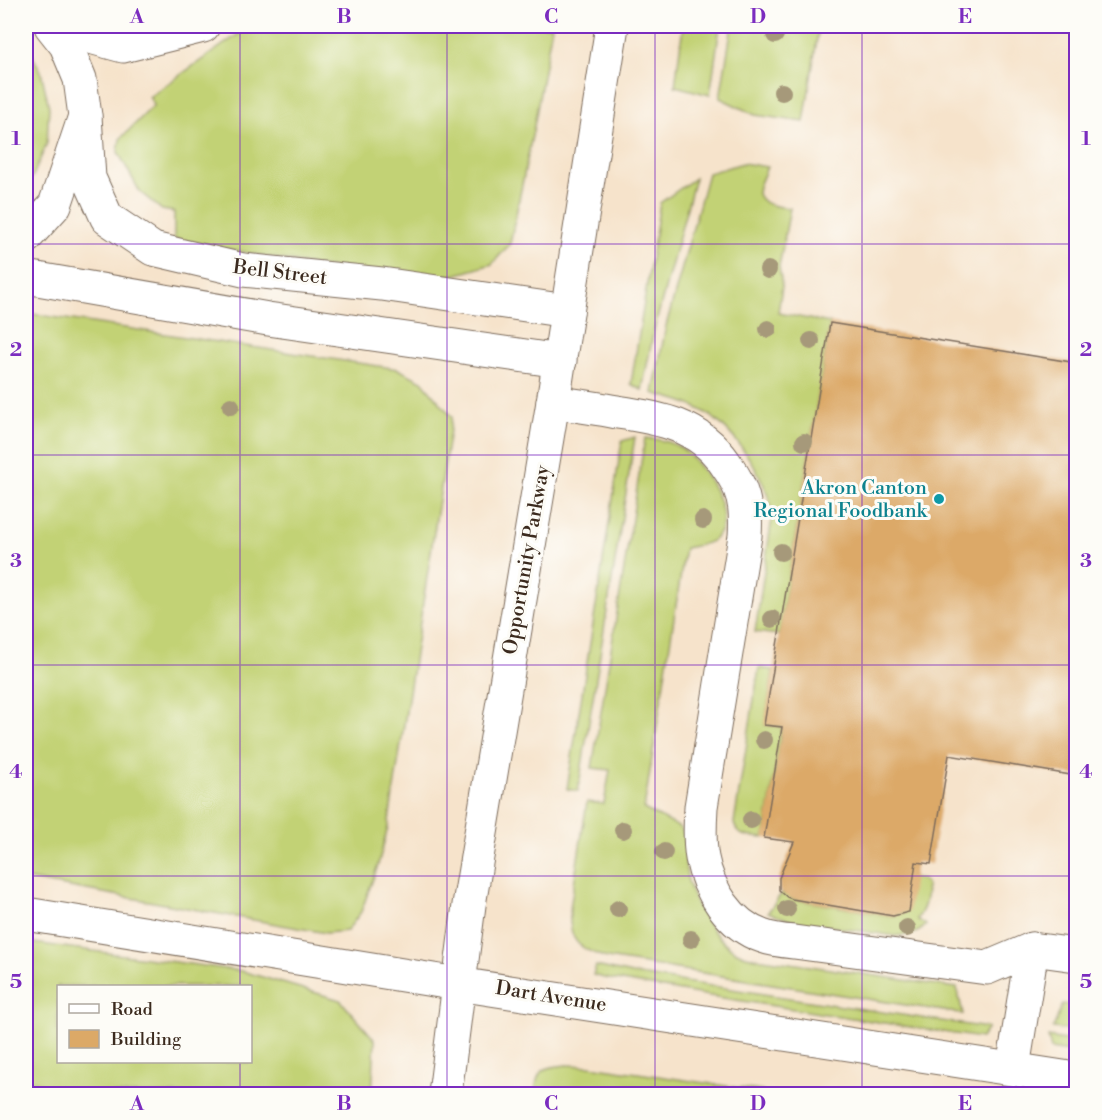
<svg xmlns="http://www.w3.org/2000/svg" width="1102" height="1120" font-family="'Libre Bodoni',serif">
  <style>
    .grass { fill: #c2d275; stroke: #7e7e4a; stroke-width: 1.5; fill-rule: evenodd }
    .building { fill: #dca967 }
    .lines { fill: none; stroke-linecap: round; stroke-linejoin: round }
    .minor-casing { stroke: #7c6b5b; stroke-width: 35 }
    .major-casing { stroke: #7c6b5b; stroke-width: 35 }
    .minor { stroke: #fff; stroke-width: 33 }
    .major { stroke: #fff; stroke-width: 33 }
    .tree { fill: #a6997a }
    .grid { fill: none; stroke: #7b2cbf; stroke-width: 1.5; stroke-opacity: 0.55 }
    .culture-dot { fill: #0f9aa8; stroke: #fdfcf7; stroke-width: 2 }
    .labels { text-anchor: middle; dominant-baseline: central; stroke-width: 6; stroke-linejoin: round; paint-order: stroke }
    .street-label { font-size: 20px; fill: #3b2a1e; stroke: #fdfcf7 }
    .culture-label { font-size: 20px; fill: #0d838f; stroke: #fdfcf7; text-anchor: end }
    .neatline { fill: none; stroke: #7b2cbf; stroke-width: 2 }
    .grid-label { font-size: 20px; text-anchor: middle; font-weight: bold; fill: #7b2cbf }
  </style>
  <rect width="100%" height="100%" fill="#fdfcf7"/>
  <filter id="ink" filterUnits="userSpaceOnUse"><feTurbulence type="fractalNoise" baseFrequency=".0167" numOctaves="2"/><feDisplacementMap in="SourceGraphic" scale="12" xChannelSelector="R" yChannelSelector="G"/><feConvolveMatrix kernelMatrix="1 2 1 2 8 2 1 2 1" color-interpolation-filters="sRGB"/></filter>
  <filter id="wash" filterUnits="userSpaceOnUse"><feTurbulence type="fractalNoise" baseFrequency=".008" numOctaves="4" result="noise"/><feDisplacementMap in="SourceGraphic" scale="24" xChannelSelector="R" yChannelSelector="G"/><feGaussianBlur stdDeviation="1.35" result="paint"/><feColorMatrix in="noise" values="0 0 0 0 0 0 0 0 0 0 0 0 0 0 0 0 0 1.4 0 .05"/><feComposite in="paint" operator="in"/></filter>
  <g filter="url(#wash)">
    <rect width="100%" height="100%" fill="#f6e3cb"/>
    <!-- grass -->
    <g class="grass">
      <path d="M 250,26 L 552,26 L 534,126 L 510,244 L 492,264 L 441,279 L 317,266 L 174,239 L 174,212 L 162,210 L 140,192 L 118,152 L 120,139 L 154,105 L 149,97 Z"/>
      <path d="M 683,26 L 720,26 L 710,95 L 675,86 Z"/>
      <path d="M 732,26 L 819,26 L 804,122 L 755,115 L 720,98 Z"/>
      <path d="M 26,45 L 41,71 L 49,107 L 47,143 L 33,176 L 26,186 Z"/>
      <path d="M 743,163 L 767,167 L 759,186 L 758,194 C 764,207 777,206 790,208 L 779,267 L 782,286 L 778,313 L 830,323 L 779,635 L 755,632 L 772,518 C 771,483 735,431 706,413 C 690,403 671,398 653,393 L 666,326 L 708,173 Z"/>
      <path d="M 695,178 L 654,330 L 642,390 L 631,384 L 660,203 Z"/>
      <path d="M 26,313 L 398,369 L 422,381 L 452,417 L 388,827 L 378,865 L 361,912 L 347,931 L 326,933 L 26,879 Z"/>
      <path d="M 635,437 L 578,791 L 567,789 L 622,441 Z"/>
      <path d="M 645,438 C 658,439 670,441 681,448 C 702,463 741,518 713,540 C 706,545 694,546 685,548 L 644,809 C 652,814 674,823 681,829 C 689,837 684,859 686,870 C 689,898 714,942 741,954 C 747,957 756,958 763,959 L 957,988 L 963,1014 L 607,958 C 578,948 568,942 570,909 L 587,802 L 604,804 L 610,770 L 592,768 Z"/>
      <path d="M 759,668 L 773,670 L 765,725 L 782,727 L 764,838 C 751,836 737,839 734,823 Z"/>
      <path d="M 897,875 L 921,879 L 926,883 C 928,895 925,909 917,919 L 926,925 C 918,935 907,935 895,936 L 799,922 L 777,916 L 768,912 L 782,893 L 792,899 L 894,916 L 903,913 Z"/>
      <path d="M 26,942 L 242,971 L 340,1000 L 375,1040 L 372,1094 L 73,1094 L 26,1079 ZM 58,986 L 250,986 L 250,1062 L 58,1062 Z"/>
      <path d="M 596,966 L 632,974 L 988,1028 L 981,1038 L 710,996 L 604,978 L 593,975 Z"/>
      <path d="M 1063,1004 L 1076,1006 L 1076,1031 L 1053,1028 Z"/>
      <path d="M 1048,1037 L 1076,1042 L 1076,1053 L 1051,1049 Z"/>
      <path d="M 566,1065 L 590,1066 L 780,1094 L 535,1094 C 537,1069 541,1068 566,1065 Z"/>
    </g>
    <g id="blocks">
      <!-- building -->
      <path class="building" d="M 830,323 L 1077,363 L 1077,776 L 949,755 L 931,864 L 916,862 L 909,912 L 893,916 L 792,899 L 787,897 L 779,890 L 779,878 L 794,842 L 764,838 L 782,727 L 764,725 Z"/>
    </g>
  </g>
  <g filter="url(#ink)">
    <use href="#blocks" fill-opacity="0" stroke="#7c6b5b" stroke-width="1.5"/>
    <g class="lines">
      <defs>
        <g id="minor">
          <path d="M 83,35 L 123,46 L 203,26"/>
          <path d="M 85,116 L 89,178 L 107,218 L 153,249 L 243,270 L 382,284 L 567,311"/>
          <path d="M 26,237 L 55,205 L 85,116 L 80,79 L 66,45 L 51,26"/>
          <path d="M 553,402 C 575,405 596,408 617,412 C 660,418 699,425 725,463 C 744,489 747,505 745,536 L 701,807 C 700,824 699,842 702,858 C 708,890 730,925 762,936 C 772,940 783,941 794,942 L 987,968 L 1032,949 L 1013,1068"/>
          <path d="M 1032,949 L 1076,955"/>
        </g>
        <g id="major">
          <path d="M 26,277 L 268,319 L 560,361"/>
          <path d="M 26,914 L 458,984 L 1076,1079"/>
          <path d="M 445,1094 L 469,905 L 553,402 L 612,26"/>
        </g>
      </defs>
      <!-- minor casing -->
      <use href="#minor" class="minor-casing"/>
      <!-- major casing -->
      <use href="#major" class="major-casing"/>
      <!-- minor -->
      <use href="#minor" class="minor"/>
      <!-- major -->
      <use href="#major" class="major"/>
    </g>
    <!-- trees -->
    <g class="tree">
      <circle cx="775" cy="35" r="9"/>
      <circle cx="782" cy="92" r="9"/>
      <circle cx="768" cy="270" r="9"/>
      <circle cx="768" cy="329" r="9"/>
      <circle cx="811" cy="341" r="9"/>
      <circle cx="231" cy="406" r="9"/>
      <circle cx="804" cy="442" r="9"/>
      <circle cx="703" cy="520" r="9"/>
      <circle cx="781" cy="552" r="9"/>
      <circle cx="772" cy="619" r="9"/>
      <circle cx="764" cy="740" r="9"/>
      <circle cx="751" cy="820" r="9"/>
      <circle cx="623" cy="830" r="9"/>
      <circle cx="664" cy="852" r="9"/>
      <circle cx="618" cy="909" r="9"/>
      <circle cx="787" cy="909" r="9"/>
      <circle cx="907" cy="928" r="9"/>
      <circle cx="691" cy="939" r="9"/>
    </g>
  </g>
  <!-- grid -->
  <path class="grid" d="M 240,26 L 240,986M 447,26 L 447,1094M 655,26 L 655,1094M 862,26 L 862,1094M 26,244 L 1076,244M 26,455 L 1076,455M 26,665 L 1076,665M 26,876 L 1076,876M 240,1062 L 240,1094"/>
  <!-- markers -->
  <circle class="culture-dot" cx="939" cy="499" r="6"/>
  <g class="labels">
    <!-- street labels -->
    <g class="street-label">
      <text transform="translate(280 273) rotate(7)">Bell Street</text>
      <text transform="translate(527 560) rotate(-80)">Opportunity Parkway</text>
      <text transform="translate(551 997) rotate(9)">Dart Avenue</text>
    </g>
    <!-- culture labels -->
    <g class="culture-label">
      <text x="927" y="488">Akron Canton<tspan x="927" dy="23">Regional Foodbank</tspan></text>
    </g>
  </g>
  <!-- margin -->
  <rect width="1102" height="1120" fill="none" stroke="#fdfcf7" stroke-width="66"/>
  <!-- legend -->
  <rect x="57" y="985" width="195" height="78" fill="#fdfcf7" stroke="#afa8a0" stroke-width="1.5"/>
  <rect x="69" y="1004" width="30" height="9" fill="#ffffff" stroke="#afa8a0" stroke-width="1.5"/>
  <text x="111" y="1015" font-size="18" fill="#3b2a1e">Road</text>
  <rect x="69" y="1030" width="30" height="18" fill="#dca967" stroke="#afa8a0" stroke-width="1.5"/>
  <text x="111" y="1045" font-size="18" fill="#3b2a1e">Building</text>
  <rect x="33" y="33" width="1036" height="1054" class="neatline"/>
  <g class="grid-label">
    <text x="137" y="23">A</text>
    <text x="344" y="23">B</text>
    <text x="551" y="23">C</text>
    <text x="758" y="23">D</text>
    <text x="965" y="23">E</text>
    <text x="16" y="145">1</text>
    <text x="1086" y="145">1</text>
    <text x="16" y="356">2</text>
    <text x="1086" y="356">2</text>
    <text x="16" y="567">3</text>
    <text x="1086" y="567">3</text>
    <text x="16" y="778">4</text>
    <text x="1086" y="778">4</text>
    <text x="16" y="988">5</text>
    <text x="1086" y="988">5</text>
    <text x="137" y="1110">A</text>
    <text x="344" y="1110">B</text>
    <text x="551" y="1110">C</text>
    <text x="758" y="1110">D</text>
    <text x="965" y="1110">E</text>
  </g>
</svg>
